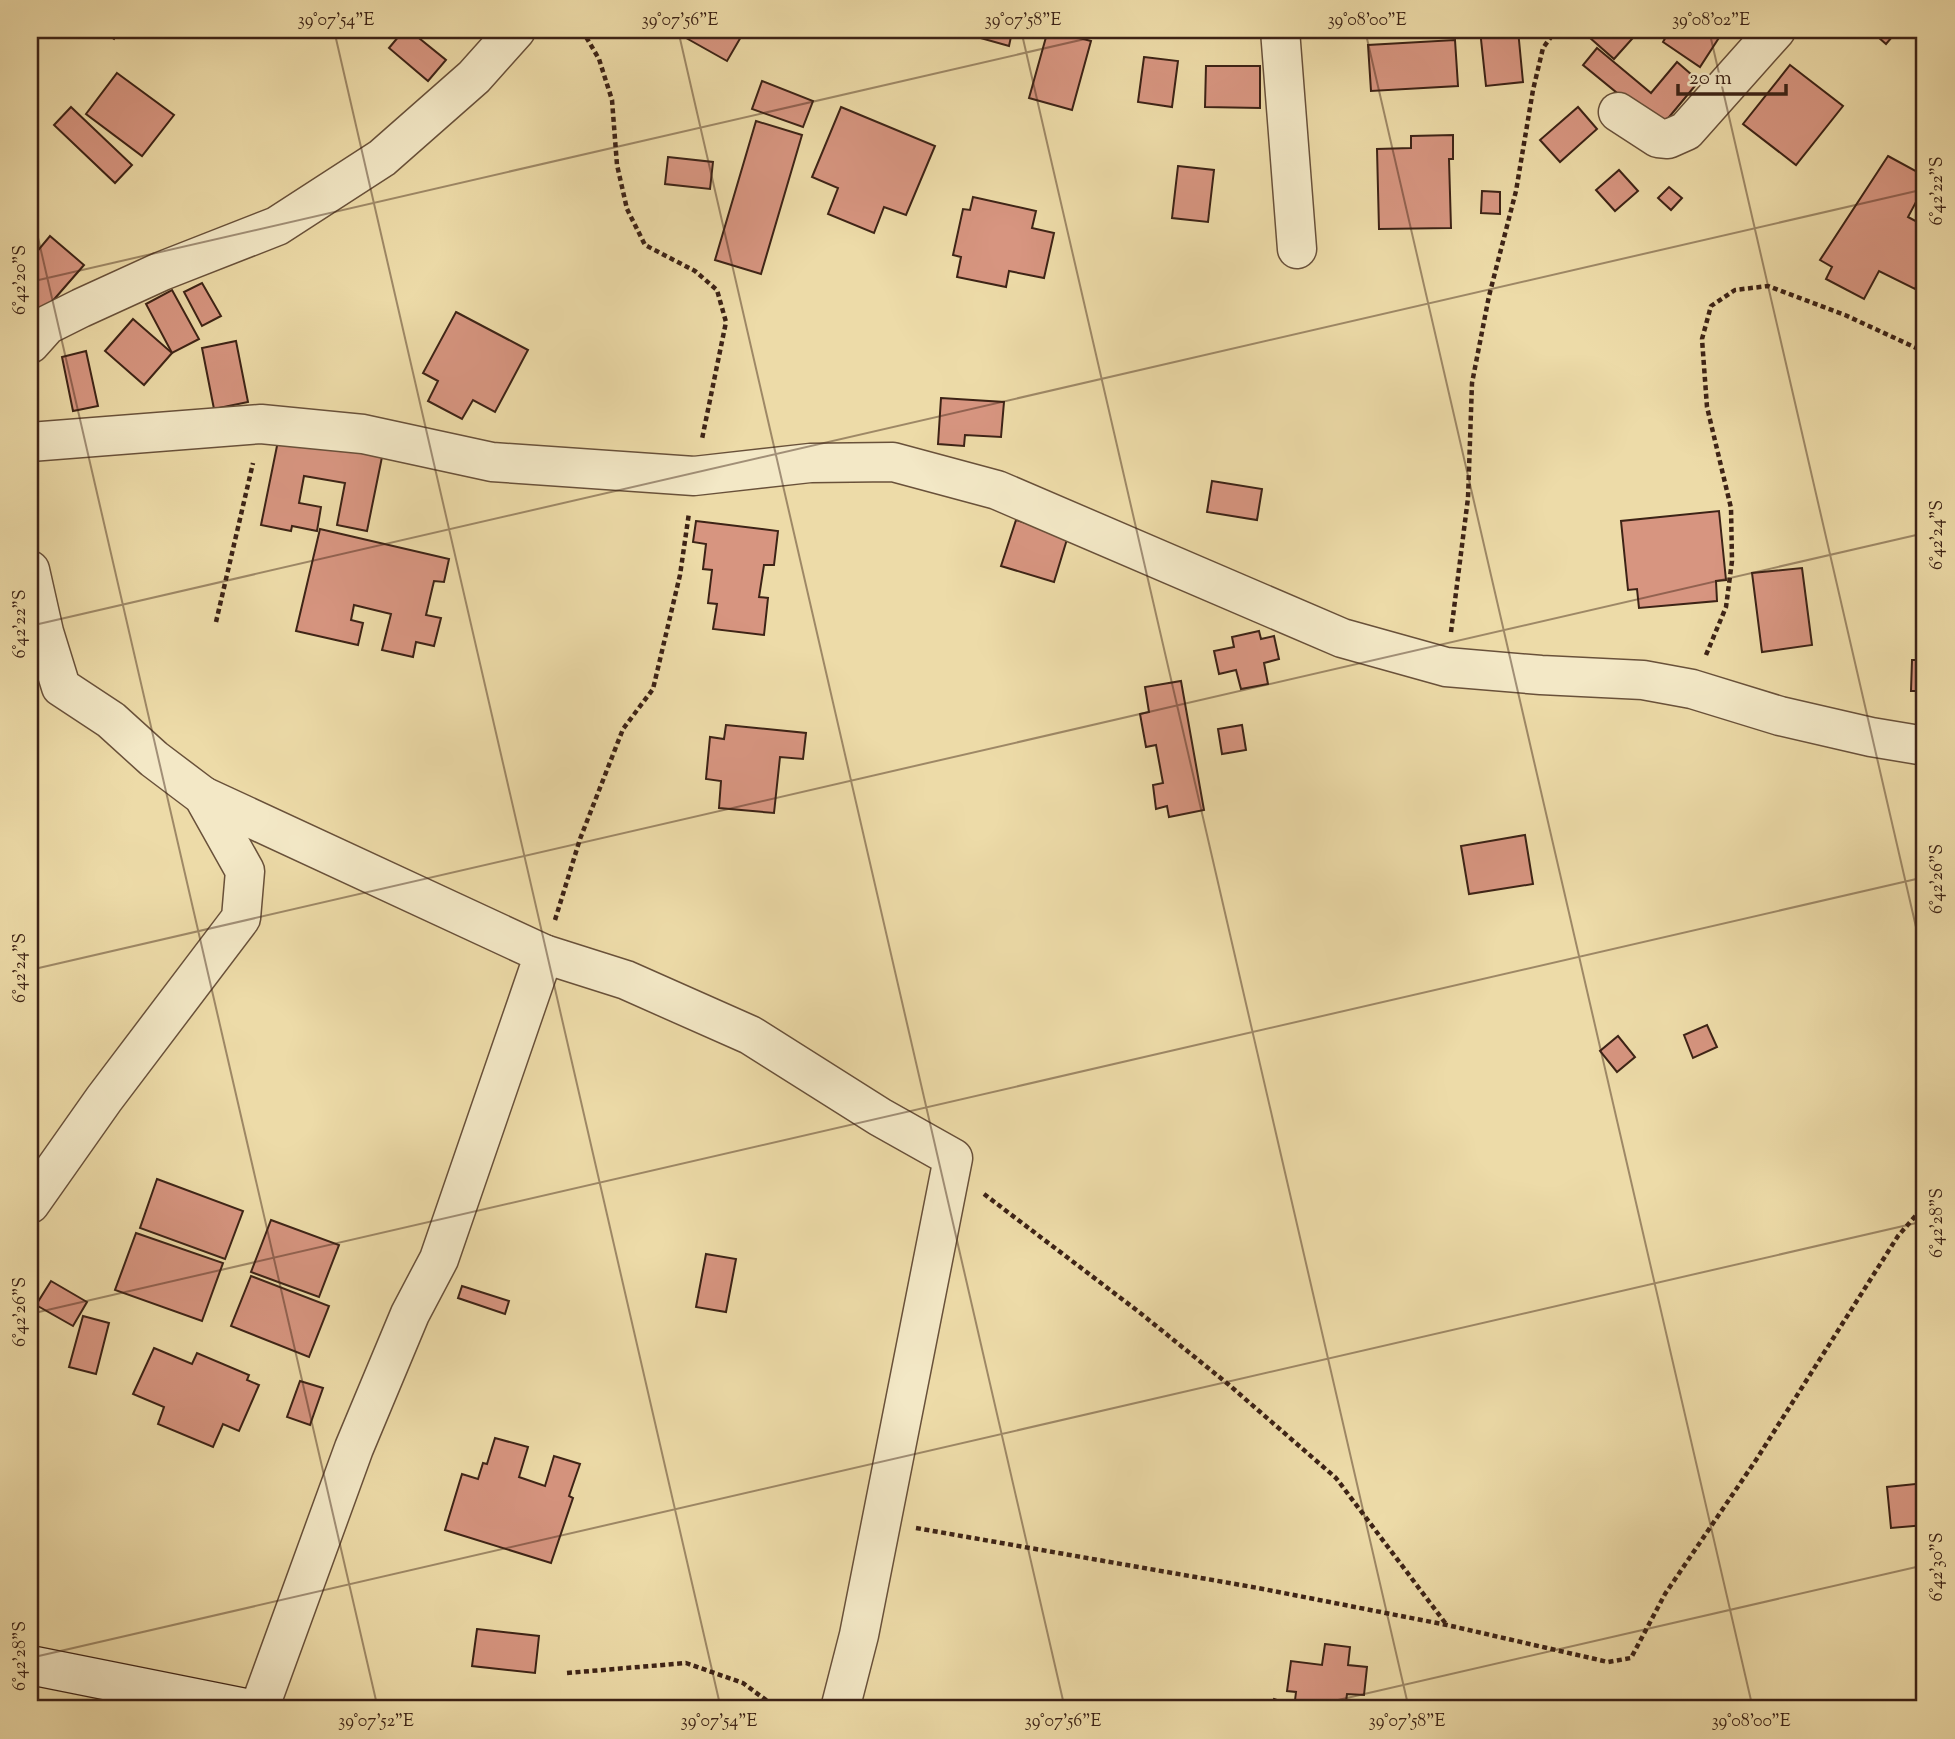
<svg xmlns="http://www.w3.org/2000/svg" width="1955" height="1739" font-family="'Sorts Mill Goudy',serif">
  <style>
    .building { fill: #d79580; stroke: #3d2316; stroke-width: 2 }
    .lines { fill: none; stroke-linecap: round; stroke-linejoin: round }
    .street-casing { stroke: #69513a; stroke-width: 41 }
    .secondary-casing { stroke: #3d2316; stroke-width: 41 }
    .path { stroke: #3d2316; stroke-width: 4.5; stroke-dasharray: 5 3.5; stroke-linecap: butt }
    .street { stroke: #f3e8c6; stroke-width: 38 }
    .secondary { stroke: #f3e8c6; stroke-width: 38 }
    .ticks { fill: none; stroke: #3d2316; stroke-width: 2; stroke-opacity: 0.45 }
    .neatline { fill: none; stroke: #3d2316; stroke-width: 2.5 }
    .ticks-label { font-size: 18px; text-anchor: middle; fill: #3d2316 }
  </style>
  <rect width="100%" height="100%" fill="#eddba8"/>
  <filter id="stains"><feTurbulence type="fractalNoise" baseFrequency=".00286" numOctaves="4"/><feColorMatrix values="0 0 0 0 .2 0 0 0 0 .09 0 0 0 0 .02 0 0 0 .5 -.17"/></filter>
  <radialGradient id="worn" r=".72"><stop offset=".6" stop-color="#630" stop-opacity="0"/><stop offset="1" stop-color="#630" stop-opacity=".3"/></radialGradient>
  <!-- building -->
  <g class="building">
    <path d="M 100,30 L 120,30 L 114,39 Z"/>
    <path d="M 404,30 L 409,30 L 446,60 L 428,81 L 389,48 Z"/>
    <path d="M 682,30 L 745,30 L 727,61 L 679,34 Z"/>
    <path d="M 952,30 L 1027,30 L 1025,35 L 1012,32 L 1009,46 Z"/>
    <path d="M 1048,30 L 1091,41 L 1072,110 L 1029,98 Z"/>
    <path d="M 1480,30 L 1518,30 L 1523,82 L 1486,86 Z"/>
    <path d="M 1581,30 L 1640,30 L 1614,59 Z"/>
    <path d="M 1670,30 L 1724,30 L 1700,67 L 1663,42 Z"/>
    <path d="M 1870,30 L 1898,30 L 1886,44 Z"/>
    <path d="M 1455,40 L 1458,86 L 1371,91 L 1368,45 Z"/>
    <path d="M 1597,48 L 1651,93 L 1677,62 L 1699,81 L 1660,128 L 1583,65 Z"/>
    <path d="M 1144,57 L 1178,61 L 1172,107 L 1138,102 Z"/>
    <path d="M 1790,65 L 1843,106 L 1796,165 L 1743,124 Z"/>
    <path d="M 1206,66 L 1260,66 L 1260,108 L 1205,107 Z"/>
    <path d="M 117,73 L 174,115 L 142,156 L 86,114 Z"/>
    <path d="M 762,81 L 813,101 L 803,127 L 752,109 Z"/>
    <path d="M 71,107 L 132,165 L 115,183 L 54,125 Z"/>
    <path d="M 841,107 L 935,146 L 906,215 L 884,207 L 874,233 L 828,214 L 838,188 L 812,177 Z"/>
    <path d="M 1578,107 L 1597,129 L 1560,162 L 1540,140 Z"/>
    <path d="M 756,121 L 802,135 L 761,274 L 715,260 Z"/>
    <path d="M 1453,135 L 1453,159 L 1449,159 L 1451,228 L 1379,229 L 1377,149 L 1411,148 L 1411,136 Z"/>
    <path d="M 1888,156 L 1925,176 L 1925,185 L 1908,217 L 1925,226 L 1925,269 L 1915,289 L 1879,271 L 1864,299 L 1826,279 L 1832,267 L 1820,260 Z"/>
    <path d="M 668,157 L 713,162 L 710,189 L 665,184 Z"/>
    <path d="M 1178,166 L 1214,170 L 1208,222 L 1172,218 Z"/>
    <path d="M 1619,170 L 1638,191 L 1615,211 L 1596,190 Z"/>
    <path d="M 1669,187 L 1682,198 L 1671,210 L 1658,198 Z"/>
    <path d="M 1482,191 L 1500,192 L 1500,214 L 1481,213 Z"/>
    <path d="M 973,197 L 1036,211 L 1032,228 L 1054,233 L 1044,278 L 1009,271 L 1006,287 L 957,277 L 961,257 L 953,255 L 963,209 L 970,210 Z"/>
    <path d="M 50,236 L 84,265 L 43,312 L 30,301 L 30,260 Z"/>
    <path d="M 202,283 L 221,316 L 202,326 L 184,292 Z"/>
    <path d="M 172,290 L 199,339 L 172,353 L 146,304 Z"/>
    <path d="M 456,312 L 528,350 L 495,412 L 473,400 L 462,419 L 428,401 L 438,381 L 423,373 Z"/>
    <path d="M 133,319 L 172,353 L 144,385 L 105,351 Z"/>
    <path d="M 236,341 L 248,402 L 214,409 L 202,348 Z"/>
    <path d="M 86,351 L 98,406 L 73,411 L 62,357 Z"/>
    <path d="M 941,398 L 1004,402 L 1001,437 L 965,435 L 964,446 L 938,444 Z"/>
    <path d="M 279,436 L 382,457 L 367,531 L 337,525 L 345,483 L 304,476 L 299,503 L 321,507 L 317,531 L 292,526 L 291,531 L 261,525 Z"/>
    <path d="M 1212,481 L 1262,489 L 1257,520 L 1207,512 Z"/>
    <path d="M 1719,511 L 1726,580 L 1716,581 L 1717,601 L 1639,608 L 1637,589 L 1628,590 L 1621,521 Z"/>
    <path d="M 1016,520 L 1068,536 L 1054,582 L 1001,566 Z"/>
    <path d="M 696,521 L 778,531 L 774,565 L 764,565 L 759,597 L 768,598 L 764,635 L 713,629 L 717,604 L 708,603 L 712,570 L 703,569 L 706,544 L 693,542 Z"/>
    <path d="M 320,529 L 449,559 L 444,582 L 434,581 L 426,615 L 441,618 L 434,646 L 416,642 L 413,657 L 382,650 L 391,614 L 354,605 L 351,620 L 363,623 L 358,645 L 296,631 Z"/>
    <path d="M 1802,568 L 1812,645 L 1762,652 L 1752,573 Z"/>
    <path d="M 1259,631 L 1261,639 L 1274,636 L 1279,659 L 1264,663 L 1268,684 L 1241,689 L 1236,670 L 1219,674 L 1214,651 L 1234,647 L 1232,637 Z"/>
    <path d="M 1912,660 L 1925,660 L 1925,691 L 1911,691 Z"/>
    <path d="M 1181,681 L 1204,810 L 1169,817 L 1167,806 L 1156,809 L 1153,785 L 1163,783 L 1156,745 L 1146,747 L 1140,714 L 1149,712 L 1145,687 Z"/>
    <path d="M 726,725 L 806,733 L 803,759 L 780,757 L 774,813 L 719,808 L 721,781 L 706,779 L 710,737 L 724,739 Z"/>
    <path d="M 1242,725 L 1246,750 L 1222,754 L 1218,729 Z"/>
    <path d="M 1525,835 L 1533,884 L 1469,894 L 1461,846 Z"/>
    <path d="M 1707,1025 L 1717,1047 L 1693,1058 L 1684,1035 Z"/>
    <path d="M 1618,1036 L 1635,1057 L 1617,1072 L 1600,1051 Z"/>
    <path d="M 157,1179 L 243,1211 L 225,1259 L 140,1228 Z"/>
    <path d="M 271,1220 L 339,1245 L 319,1297 L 251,1272 Z"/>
    <path d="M 136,1233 L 223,1263 L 202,1321 L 115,1290 Z"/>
    <path d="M 706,1254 L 736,1259 L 726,1312 L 696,1307 Z"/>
    <path d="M 251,1276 L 329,1306 L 309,1357 L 231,1326 Z"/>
    <path d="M 51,1281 L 87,1302 L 73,1326 L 36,1305 Z"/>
    <path d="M 462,1286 L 509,1301 L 505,1314 L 458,1298 Z"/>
    <path d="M 83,1316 L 109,1323 L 96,1374 L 69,1367 Z"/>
    <path d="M 154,1348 L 192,1364 L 197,1353 L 249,1375 L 247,1380 L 259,1385 L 239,1431 L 223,1424 L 213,1447 L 158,1424 L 164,1407 L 133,1394 Z"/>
    <path d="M 300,1381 L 323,1388 L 310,1425 L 287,1417 Z"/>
    <path d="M 495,1438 L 528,1447 L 519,1477 L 545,1486 L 554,1456 L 580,1464 L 569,1496 L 573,1498 L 551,1563 L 445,1530 L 462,1474 L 478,1479 L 483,1463 L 487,1464 Z"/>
    <path d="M 1925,1483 L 1925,1525 L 1891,1528 L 1887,1487 Z"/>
    <path d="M 477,1629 L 539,1636 L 535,1673 L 472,1666 Z"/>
    <path d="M 1325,1644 L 1350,1647 L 1348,1665 L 1367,1667 L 1364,1695 L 1347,1694 L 1345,1709 L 1294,1709 L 1296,1692 L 1287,1691 L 1291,1661 L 1322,1665 Z"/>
    <path d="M 1274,1699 L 1292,1705 L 1290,1709 L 1270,1709 Z"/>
  </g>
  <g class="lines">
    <defs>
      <g id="street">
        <path d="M 1280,30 L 1297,249"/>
        <path d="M 1618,112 L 1658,138 L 1668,139 L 1686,131 L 1776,30"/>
        <path d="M 30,344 L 47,325 L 81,308 L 162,271 L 277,226 L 382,158 L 474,77 L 516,30"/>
        <path d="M 30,442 L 261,424 L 363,434 L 492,462 L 694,476 L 810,463 L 893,462 L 997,490 L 1342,638 L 1446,667 L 1541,675 L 1643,680 L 1692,689 L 1780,716 L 1871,737 L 1925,746"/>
        <path d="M 30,570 L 44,632 L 61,687 L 111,720 L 154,759 L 203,796 L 245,871 L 241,918 L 104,1099 L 30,1204"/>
        <path d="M 203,796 L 544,954 L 439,1259 L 410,1314 L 354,1448 L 259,1709"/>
        <path d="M 544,954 L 626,980 L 750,1035 L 880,1117 L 953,1158 L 859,1635 L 840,1709"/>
      </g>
      <path id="secondary" d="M 30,1665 L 250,1709"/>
    </defs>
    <!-- street casing -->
    <use href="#street" class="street-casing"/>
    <!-- secondary casing -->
    <use href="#secondary" class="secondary-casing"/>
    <!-- path -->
    <g class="path">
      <path d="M 582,30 L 599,59 L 612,100 L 617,165 L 627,209 L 645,245 L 695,271 L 717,290 L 726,322 L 702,439"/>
      <path d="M 216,622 L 253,463"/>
      <path d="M 1451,632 L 1468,498 L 1472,383 L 1489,296 L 1516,191 L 1533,90 L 1543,48 L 1556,30"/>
      <path d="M 1706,655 L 1726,607 L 1732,561 L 1731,508 L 1707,407 L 1702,339 L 1711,306 L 1735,290 L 1768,286 L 1845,315 L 1925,352"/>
      <path d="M 555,920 L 580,839 L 623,729 L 653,689 L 680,575 L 689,513"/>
      <path d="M 984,1194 L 1139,1312 L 1228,1384 L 1336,1478 L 1446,1624"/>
      <path d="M 916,1528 L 1258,1588 L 1447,1625 L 1608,1662 L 1631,1658 L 1665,1594 L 1756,1460 L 1898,1236 L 1925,1205"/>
      <path d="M 567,1673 L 686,1663 L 743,1683 L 778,1709"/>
    </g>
    <!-- street -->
    <use href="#street" class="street"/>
    <!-- secondary -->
    <use href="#secondary" class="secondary"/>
  </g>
  <!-- ticks -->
  <path class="ticks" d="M 334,30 L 721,1709M 678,30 L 1065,1709M 1021,30 L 1409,1709M 1365,30 L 1753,1709M 1709,30 L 1925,966M 30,203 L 378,1709M 30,282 L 1124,30M 30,626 L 1925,189M 30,970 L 1925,533M 30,1314 L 1925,877M 30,1658 L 1925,1221M 30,1692 L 34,1709M 1299,1709 L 1925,1565"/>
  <!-- margin -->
  <rect width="1955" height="1739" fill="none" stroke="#eddba8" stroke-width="77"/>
  <!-- scale -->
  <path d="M1678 84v10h108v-10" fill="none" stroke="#3d2316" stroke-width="3.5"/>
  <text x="1689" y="84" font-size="21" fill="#3d2316" stroke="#f3e8c6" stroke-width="5" paint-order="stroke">20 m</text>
  <rect x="38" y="38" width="1878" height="1662" class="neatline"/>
  <g class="ticks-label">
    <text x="336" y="25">39°07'54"E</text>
    <text x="680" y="25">39°07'56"E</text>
    <text x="1023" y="25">39°07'58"E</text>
    <text x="1367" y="25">39°08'00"E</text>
    <text x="1711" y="25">39°08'02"E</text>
    <text transform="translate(1936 191) rotate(-90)" y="6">6°42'22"S</text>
    <text transform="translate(19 280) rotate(-90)" y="6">6°42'20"S</text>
    <text transform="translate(1936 535) rotate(-90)" y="6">6°42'24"S</text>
    <text transform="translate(19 624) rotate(-90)" y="6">6°42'22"S</text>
    <text transform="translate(1936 879) rotate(-90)" y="6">6°42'26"S</text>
    <text transform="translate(19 968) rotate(-90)" y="6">6°42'24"S</text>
    <text transform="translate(1936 1223) rotate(-90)" y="6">6°42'28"S</text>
    <text transform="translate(19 1312) rotate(-90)" y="6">6°42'26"S</text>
    <text transform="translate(1936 1567) rotate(-90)" y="6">6°42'30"S</text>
    <text transform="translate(19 1656) rotate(-90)" y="6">6°42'28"S</text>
    <text x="376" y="1726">39°07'52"E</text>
    <text x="719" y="1726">39°07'54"E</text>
    <text x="1063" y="1726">39°07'56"E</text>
    <text x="1407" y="1726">39°07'58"E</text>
    <text x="1751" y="1726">39°08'00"E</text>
  </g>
  <rect width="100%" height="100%" filter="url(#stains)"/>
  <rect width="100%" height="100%" fill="url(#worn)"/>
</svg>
